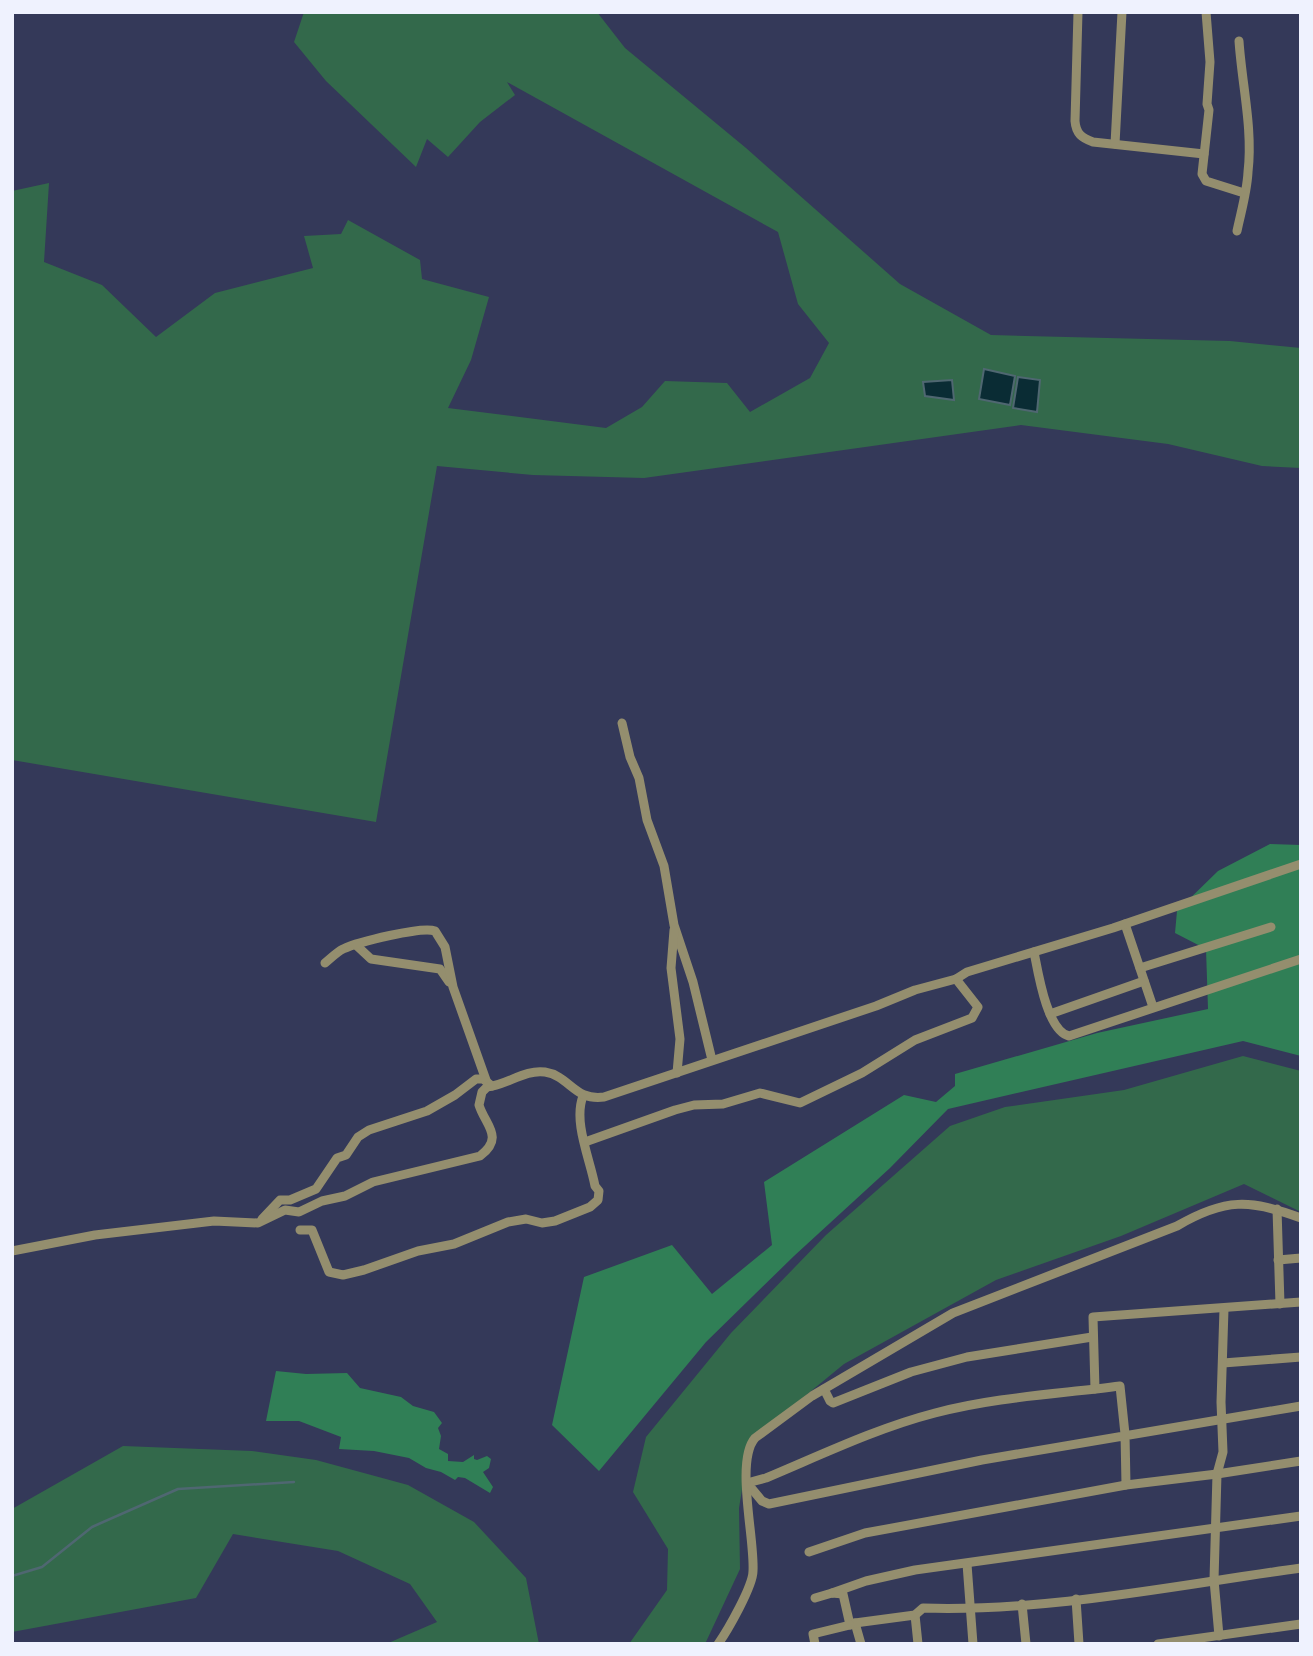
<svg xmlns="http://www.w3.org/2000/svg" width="1313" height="1656" font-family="'Sofia Sans Condensed',sans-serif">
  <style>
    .green { fill: #33694b }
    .forest { fill: #307f56 }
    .water { fill: #0a2c34; stroke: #4f6771; stroke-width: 2 }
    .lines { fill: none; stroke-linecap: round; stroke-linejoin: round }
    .stream { stroke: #4f6771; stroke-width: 2.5 }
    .minor { stroke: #948e6e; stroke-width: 9 }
  </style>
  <rect width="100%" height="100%" fill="#343959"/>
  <!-- green -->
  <g class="green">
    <path d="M 304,12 L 597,12 L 625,48 L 746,148 L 900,284 L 991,335 L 1230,341 L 1301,348 L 1301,468 L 1262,466 L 1168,444 L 1021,425 L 644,478 L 533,475 L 437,466 L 376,822 L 12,760 L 12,191 L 49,183 L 44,262 L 102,285 L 156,337 L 215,293 L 313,268 L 304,236 L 341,234 L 348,220 L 420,260 L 422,279 L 489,297 L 471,360 L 448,408 L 606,428 L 642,407 L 665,381 L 727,383 L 750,412 L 810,378 L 829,343 L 798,304 L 778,232 L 507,82 L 515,95 L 480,122 L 448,157 L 427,139 L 416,167 L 326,81 L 294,42 Z"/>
    <path d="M 1243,1056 L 1301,1071 L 1301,1212 L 1244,1184 L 1121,1236 L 996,1280 L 844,1364 L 750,1441 L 739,1508 L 740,1569 L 705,1644 L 629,1644 L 667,1590 L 668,1549 L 633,1492 L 646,1437 L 731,1333 L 826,1235 L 950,1126 L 1005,1107 L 1124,1090 Z"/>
    <path d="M 123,1446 L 252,1451 L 316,1460 L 408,1485 L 474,1522 L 526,1578 L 539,1644 L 386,1644 L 437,1622 L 410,1584 L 338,1551 L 233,1534 L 196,1598 L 12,1632 L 12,1509 Z"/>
  </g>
  <!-- forest -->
  <g class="forest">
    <path d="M 1270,844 L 1301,845 L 1301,1056 L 1243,1041 L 948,1109 L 890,1168 L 794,1256 L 706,1342 L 599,1471 L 552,1425 L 584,1277 L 672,1245 L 712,1294 L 772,1245 L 764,1182 L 904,1095 L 936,1102 L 955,1086 L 955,1074 L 1097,1033 L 1208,1009 L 1206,949 L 1175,933 L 1177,911 L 1218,871 Z"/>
    <path d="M 276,1371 L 306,1374 L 347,1373 L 360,1388 L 401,1397 L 413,1406 L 434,1412 L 442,1423 L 438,1428 L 441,1436 L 439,1449 L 448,1454 L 448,1461 L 463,1462 L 474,1455 L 474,1459 L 477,1460 L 487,1456 L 491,1459 L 489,1468 L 483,1472 L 493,1487 L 490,1493 L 465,1478 L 458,1477 L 455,1480 L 441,1472 L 426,1468 L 409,1458 L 374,1451 L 339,1449 L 341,1437 L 299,1421 L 266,1421 Z"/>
  </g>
  <!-- water -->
  <g class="water">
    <path d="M 984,369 L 1015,376 L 1010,405 L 979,399 Z"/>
    <path d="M 1018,377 L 1040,380 L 1037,412 L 1013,408 Z"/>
    <path d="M 952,380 L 954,400 L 925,396 L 923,382 Z"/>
  </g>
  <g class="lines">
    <!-- stream -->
    <path class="stream" d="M 12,1576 L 42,1567 L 92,1527 L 178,1489 L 294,1482"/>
    <!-- minor -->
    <g class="minor">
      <path d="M 1078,12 L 1075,121 C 1076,134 1082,138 1093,142 L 1204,154"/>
      <path d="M 1206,12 L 1210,62 L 1207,104 L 1209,110 L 1202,174 L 1206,181 L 1244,193"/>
      <path d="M 1115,144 L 1122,12"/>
      <path d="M 1237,231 C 1241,212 1247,192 1248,172 C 1253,129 1242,85 1239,41"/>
      <path d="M 622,723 L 630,757 L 639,778 L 647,820 L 664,866 L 674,925 L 693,982 L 712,1060"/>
      <path d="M 1125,924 L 1153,1007"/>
      <path d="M 674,930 L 671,968 L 680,1039 L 677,1073"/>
      <path d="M 356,945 L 371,959 L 440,969 L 449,982"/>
      <path d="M 1034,952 C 1038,972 1047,1031 1069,1036 L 1301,959"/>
      <path d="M 325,963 C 331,958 337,952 343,949 C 358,942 422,926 435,931 L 445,947 L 453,987 L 486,1080"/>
      <path d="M 1140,968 L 1271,927"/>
      <path d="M 1050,1014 L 1144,981"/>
      <path d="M 585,1142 L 675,1110 L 694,1105 L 723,1104 L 760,1093 L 800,1103 L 862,1073 L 915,1040 L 972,1018 L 978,1007 L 956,979"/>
      <path d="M 1277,1209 L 1280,1304"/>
      <path d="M 262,1219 L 280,1200 L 290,1200 L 316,1189 L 337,1158 L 346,1155 L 358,1137 L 369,1130 L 427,1111 L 455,1095 L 476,1079 L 483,1079 L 492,1086"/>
      <path d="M 300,1230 L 312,1230 L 329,1272 L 343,1275 L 364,1270 L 418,1251 L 454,1244 L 508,1222 L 526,1219 L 542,1223 L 555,1221 L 590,1207 L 598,1200 L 599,1191 L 595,1186 C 590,1159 573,1122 583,1096"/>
      <path d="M 12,1251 L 95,1235 L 214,1221 L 258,1223 L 285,1210 L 299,1212 L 322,1201 L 345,1196 L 373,1182 L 480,1156 C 505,1137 485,1125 479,1105 L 482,1092 L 487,1087 C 507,1085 525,1069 545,1072 C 570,1076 574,1101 604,1097 L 876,1006 L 915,990 L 956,979 L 967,972 L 1113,928 L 1301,864"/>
      <path d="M 1278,1260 L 1301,1258"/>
      <path d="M 1223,1363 L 1301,1357"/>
      <path d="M 824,1389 L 830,1401 L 833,1403 L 911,1372 L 967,1357 L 1092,1337"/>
      <path d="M 1095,1389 L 1093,1317 L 1301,1302"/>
      <path d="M 1126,1485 L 1125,1434 L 1120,1386 C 1059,1394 995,1397 935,1413 C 877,1428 821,1455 766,1478 L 747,1483 L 762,1501 L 769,1504 L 982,1460 L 1301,1406"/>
      <path d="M 809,1552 L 865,1533 L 1126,1485 L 1217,1474 L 1301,1461"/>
      <path d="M 967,1564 L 973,1644"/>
      <path d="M 832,1593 L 866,1581 L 915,1570 L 1301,1516"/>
      <path d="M 815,1598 L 832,1593 L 843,1594 L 850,1625 L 855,1623 L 861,1644"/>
      <path d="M 1076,1599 L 1079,1644"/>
      <path d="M 1022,1604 L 1026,1644"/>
      <path d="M 915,1615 L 918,1644"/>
      <path d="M 855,1623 L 915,1615 L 923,1608 C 1048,1612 1177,1585 1301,1568"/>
      <path d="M 1219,1636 L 1214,1580 L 1217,1474 L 1223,1452 L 1221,1402 L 1224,1309"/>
      <path d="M 718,1644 C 728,1630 753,1586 753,1571 C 755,1539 735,1461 755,1438 L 812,1396 L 953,1313 L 1177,1226 C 1225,1198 1250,1199 1301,1218"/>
      <path d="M 815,1644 L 813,1634 L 850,1625"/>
      <path d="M 1158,1644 L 1301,1624"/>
    </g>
  </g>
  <!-- border -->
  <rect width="1313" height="1656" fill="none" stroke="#eff2fe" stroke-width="28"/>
</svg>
